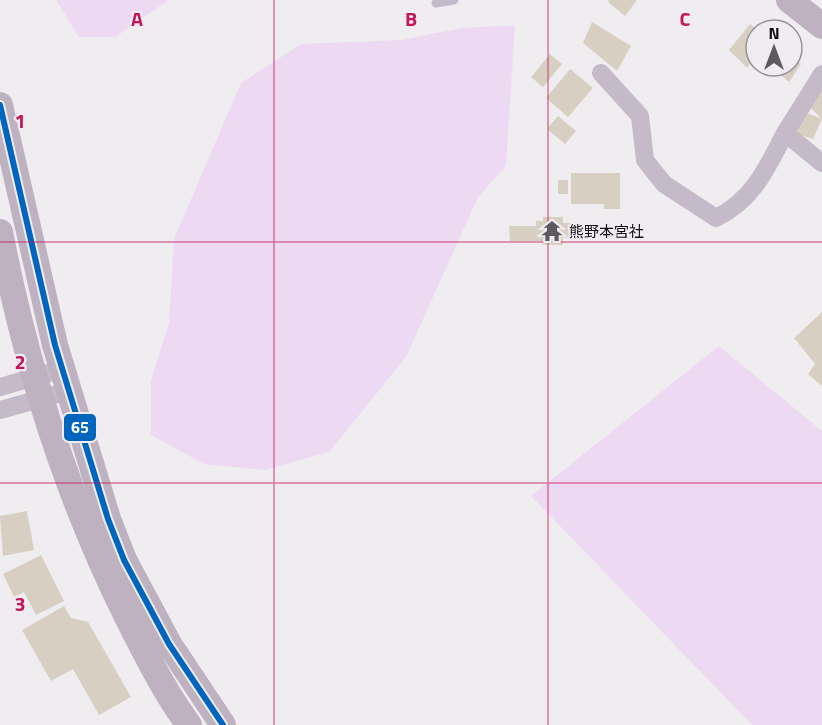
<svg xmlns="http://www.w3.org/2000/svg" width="822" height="725" font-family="'Titillium Web','Noto Sans JP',sans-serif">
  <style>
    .green { fill: #eddaf2 }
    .building { fill: #d7d0c2 }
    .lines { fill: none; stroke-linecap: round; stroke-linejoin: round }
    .lane { stroke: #c5bbc8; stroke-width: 9 }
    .street { stroke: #c5bbc8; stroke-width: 18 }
    .secondary { stroke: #beb1c0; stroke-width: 26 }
    .bus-1-casing { stroke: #f0ecf1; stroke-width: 10 }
    .bus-1 { stroke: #0065bd; stroke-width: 6 }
    .grid { fill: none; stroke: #c2185b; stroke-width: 1.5; stroke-opacity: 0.55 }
    .labels { text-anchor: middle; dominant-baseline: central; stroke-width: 4.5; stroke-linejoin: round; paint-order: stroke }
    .poi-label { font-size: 15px; fill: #0f0d0f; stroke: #f0ecf1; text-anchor: start }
    .grid-label { font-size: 20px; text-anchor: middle; font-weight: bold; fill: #c2185b; stroke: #f0ecf1; stroke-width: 4.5; stroke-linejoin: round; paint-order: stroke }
    .line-badge { stroke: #f0ecf1; stroke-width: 2 }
    .badge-label { font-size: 16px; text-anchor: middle; font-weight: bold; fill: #fff }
  </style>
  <rect width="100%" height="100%" fill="#efedf0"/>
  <!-- green -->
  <g class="green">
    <path d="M 56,0 L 169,0 L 115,37 L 79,37 Z"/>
    <path d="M 515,25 L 506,166 L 478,197 L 406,357 L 329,452 L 264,470 L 204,464 L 151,435 L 151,381 L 169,322 L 174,239 L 241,83 L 301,44 L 401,40 L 462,28 Z"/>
    <path d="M 719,346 L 822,431 L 822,725 L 752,725 L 531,496 Z"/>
  </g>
  <!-- building -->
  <g class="building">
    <path d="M 609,0 L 637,0 L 625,16 L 608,2 Z"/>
    <path d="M 592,22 L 631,46 L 617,71 L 583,43 Z"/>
    <path d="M 750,24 L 756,29 L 756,56 L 747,68 L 729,50 Z"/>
    <path d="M 550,54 L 562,64 L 543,87 L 531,77 Z"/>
    <path d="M 792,56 L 801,64 L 789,82 L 770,66 L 792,66 Z"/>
    <path d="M 570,69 L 593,88 L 568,117 L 546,98 Z"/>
    <path d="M 822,89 L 822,119 L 811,108 Z"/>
    <path d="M 802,111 L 822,119 L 813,139 L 797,134 Z"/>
    <path d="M 558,116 L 576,131 L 565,144 L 547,129 Z"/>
    <path d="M 571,173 L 620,173 L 620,209 L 604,209 L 604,204 L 571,204 Z"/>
    <rect x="558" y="180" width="10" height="14"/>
    <path d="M 543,217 L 563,217 L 563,223 L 570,223 L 571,238 L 563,238 L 563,245 L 543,245 L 542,241 L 510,241 L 509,226 L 536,226 L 536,221 L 543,221 Z"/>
    <path d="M 822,312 L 822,386 L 808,374 L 815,364 L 794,338 Z"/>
    <path d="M 27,511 L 34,550 L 3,556 L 0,516 Z"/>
    <path d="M 41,555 L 64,601 L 36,615 L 24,592 L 14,597 L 3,574 Z"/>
    <path d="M 64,606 L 71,618 L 88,622 L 131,697 L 99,715 L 73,669 L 51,681 L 22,630 Z"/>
  </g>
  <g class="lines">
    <!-- lane -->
    <path class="lane" d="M 436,3 L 454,0"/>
    <!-- street -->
    <g class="street">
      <path d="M 601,73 L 640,116 L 645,160 L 664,184 L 716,218 C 753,200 767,168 785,133"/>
      <path d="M 822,74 L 785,133 L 822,163"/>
      <path d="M 0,387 L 62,369"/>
      <path d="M 0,410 L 68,391"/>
    </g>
    <!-- secondary -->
    <g class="secondary">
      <path d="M 789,0 L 822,26"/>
      <path d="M 0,105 L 55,345 L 108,519 L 124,560 L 169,644 L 223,725"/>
      <path d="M 0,232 C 26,366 67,497 128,619 C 146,654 165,693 189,725"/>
    </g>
    <defs>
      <path id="bus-1" d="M 0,105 L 55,345 L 108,519 L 124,560 L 169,644 L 223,725"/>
    </defs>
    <!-- bus-1 casing -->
    <use href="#bus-1" class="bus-1-casing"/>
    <!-- bus-1 -->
    <use href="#bus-1" class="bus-1"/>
  </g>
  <!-- grid -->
  <path class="grid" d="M 274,0 L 274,725M 548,0 L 548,725M 0,242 L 822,242M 0,483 L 822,483"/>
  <!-- icons -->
  <defs>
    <symbol id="temple-bare" viewBox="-9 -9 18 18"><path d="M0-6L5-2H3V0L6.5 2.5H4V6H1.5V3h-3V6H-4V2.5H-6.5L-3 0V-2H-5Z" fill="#5d5b5e" stroke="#f0ecf1" stroke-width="2.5" paint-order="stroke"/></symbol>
  </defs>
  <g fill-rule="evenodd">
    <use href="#temple-bare" x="537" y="216" width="30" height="30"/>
  </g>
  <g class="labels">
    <!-- poi labels -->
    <g class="poi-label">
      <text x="569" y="231">熊野本宮社</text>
    </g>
  </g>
  <g class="grid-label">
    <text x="137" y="26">A</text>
    <text x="411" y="26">B</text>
    <text x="685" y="26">C</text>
    <text x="20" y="128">1</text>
    <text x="20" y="369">2</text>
    <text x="20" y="611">3</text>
  </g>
  <rect class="line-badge" x="63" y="413" width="34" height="29" rx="6" fill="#0065bd"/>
  <g class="badge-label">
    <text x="80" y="433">65</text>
  </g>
  <!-- north arrow -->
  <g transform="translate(774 48)"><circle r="28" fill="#f0ecf1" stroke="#969397" stroke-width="1.5"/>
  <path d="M0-4.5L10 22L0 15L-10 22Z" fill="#5d5b5e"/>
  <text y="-9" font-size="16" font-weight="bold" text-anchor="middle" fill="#0f0d0f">N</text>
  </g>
</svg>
